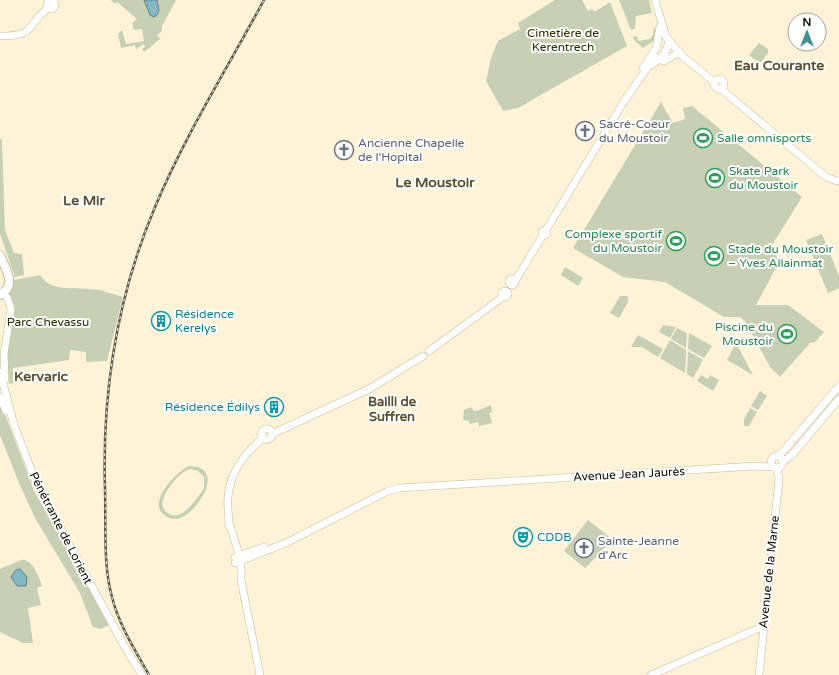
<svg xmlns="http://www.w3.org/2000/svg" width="839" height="675" font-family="'Varela Round',sans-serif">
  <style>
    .green { fill: #c7d0b4; fill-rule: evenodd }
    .water { fill: #84b7c3; stroke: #62858a }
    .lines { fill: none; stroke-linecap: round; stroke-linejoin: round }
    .major-casing { stroke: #c5b996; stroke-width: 8 }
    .highway-casing { stroke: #c5b996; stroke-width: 10 }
    .major { stroke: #fff; stroke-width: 7 }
    .highway { stroke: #fff; stroke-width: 8 }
    .rail-casing { stroke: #5c5645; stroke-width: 2.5 }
    .rail { stroke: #fff; stroke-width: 1; stroke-dasharray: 3; stroke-linecap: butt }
    .labels { text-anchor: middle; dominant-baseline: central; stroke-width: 4; stroke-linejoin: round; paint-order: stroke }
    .park-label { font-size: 12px; fill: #263001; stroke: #fff }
    .worship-label { font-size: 12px; fill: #5b616d; stroke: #fff; text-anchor: start }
    .leisure-label { font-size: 12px; fill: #27864d; stroke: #fff; text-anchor: start }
    .culture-label { font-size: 12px; fill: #0d838f; stroke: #fff; text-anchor: start }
    .street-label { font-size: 12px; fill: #130f04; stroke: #fff }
    .neighbourhood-label { font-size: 13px; font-weight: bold; fill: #5b5030; stroke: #fff }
    .quarter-label { font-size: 14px; font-weight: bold; fill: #5b5030; stroke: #fff }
  </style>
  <rect width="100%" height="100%" fill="#fef3d7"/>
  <!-- green -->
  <g class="green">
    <path d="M 111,0 L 176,0 L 162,26 L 162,31 L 157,35 L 160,39 L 144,52 L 142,49 L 145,47 L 144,44 L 136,49 L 135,45 L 121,48 L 118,34 L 122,30 L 126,44 L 144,41 L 142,29 L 134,30 L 132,23 L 137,19 L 117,2 L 115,4 Z"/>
    <path d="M 555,0 L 582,0 L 588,11 L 592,9 L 594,12 L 610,2 L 627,46 L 518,108 L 503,111 L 486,81 L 491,58 L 498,41 L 520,29 L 518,23 Z"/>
    <path d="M 619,0 L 649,0 L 652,13 L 636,16 L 635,29 L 631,30 Z"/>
    <path d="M 654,26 L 656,33 L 654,41 L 643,48 L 635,41 L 631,34 L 633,37 L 637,36 L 638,41 L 650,39 L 653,35 Z"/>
    <path d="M 759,43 L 768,49 L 768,53 L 761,62 L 758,62 L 749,55 Z"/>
    <path d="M 661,102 L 673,123 L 685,119 L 683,108 L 692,106 L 802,197 L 772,245 L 776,253 L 778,264 L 756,305 L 788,305 L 824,332 L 815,342 L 810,343 L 780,377 L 770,367 L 745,321 L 740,317 L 724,317 L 665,282 L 623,277 L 573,248 Z"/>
    <path d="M 0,138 L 2,141 L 5,230 L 14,253 L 22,254 L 24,275 L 15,277 L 0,234 Z"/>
    <path d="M 822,234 L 839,276 L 839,288 L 828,293 L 806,240 Z"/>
    <path d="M 565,267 L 583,278 L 578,286 L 561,275 Z"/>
    <path d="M 40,275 C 51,292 71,287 89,289 C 101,289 112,294 123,297 L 107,361 L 86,362 L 86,352 L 70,350 L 69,360 L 13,368 L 14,383 L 9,384 L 7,355 L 15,307 L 9,293 L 14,280 Z"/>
    <path d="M 620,296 L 628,296 L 628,302 L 619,318 L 610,313 Z"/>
    <path d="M 663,325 L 676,327 L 670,338 L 659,332 Z"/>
    <path d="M 677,328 L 687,333 L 686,348 L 671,339 Z"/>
    <path d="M 689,333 L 712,346 L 704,358 L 688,349 Z"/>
    <path d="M 638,335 L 663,349 L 658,357 L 642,347 L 631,347 Z"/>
    <path d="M 670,340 L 686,350 L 685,373 L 660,358 Z"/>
    <path d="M 736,343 L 753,375 L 727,360 Z"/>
    <path d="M 688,351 L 703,360 L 693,378 L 687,374 Z"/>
    <path d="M 701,375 L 708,379 L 710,375 L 719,380 L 713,391 L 697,381 Z"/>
    <path d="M 760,391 L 767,396 L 758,410 L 751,406 Z"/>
    <path d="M 0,401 L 34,491 L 111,624 L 101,629 L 93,627 L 80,593 L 35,518 L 19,483 L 0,435 Z"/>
    <path d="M 491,405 L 492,412 L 489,413 L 492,423 L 479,426 L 478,422 L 470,424 L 469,421 L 463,420 L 464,410 L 471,407 L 474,411 L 477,411 Z"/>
    <path d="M 750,408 L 757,412 L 749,426 L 744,426 L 744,419 Z"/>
    <path d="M 189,466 C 229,466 195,519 175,519 C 170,519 167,517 163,514 C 148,501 177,471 189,466 ZM 191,469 L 198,471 L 204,477 L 204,489 C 195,500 178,529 163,508 C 159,496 179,471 191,469 Z"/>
    <path d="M 588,520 L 613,540 L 585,568 L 564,551 Z"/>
    <path d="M 21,560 C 32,558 39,577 42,586 L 37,588 L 41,605 L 28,608 L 33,643 L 23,643 L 0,632 L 0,569 Z"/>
  </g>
  <!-- water -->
  <g class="water">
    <path d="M 144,0 L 157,0 L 159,10 L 157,15 L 154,17 L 150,15 Z"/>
    <path d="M 20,569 L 27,577 L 26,586 L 17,586 L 11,577 L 16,570 Z"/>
  </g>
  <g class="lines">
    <defs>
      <g id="major">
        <path d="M 655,0 L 666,37 L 681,55 L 714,82"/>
        <circle cx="51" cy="5" r="4"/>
        <path d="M 0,36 C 37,36 25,26 48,8"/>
        <path d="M 657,58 L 664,61 L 680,52"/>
        <path d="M 643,68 L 656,48 L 660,27"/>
        <circle cx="719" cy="84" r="5"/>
        <path d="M 721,89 L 826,177 L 837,181"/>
        <path d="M 546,230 L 623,103 L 647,68 L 657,61 L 665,53 L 669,42"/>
        <circle cx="512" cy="282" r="3"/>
        <path d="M 515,281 L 543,235 L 542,231 L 545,230 L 547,234 L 543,235"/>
        <circle cx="505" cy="294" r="3"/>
        <path d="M 0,292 L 7,297 L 11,309 L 4,354 L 5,379"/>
        <path d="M 429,351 L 503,297"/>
        <path d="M 0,372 L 14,425 L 37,485 L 127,651 L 142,675"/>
        <path d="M 0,397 L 6,411"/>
        <circle cx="267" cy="434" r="5.5"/>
        <path d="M 272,434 L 371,388 L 423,356"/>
        <circle cx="777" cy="462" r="6"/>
        <path d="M 779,456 L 839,386"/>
        <path d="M 784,461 L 791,456 L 839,399"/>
        <path d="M 229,522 L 241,561 L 241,580 L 260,675"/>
        <path d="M 229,525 C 229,516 227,506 228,497 C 230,472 245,453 263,438"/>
        <path d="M 235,557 L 264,547"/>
        <path d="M 235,563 L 288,542 L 388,491 L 399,488 L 755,466 L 773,467"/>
        <path d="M 651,675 L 764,626"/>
        <path d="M 759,675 L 779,479 L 777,468"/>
      </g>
      <path id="highway" d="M 0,255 C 5,268 18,286 0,295"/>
    </defs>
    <!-- major casing -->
    <use href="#major" class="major-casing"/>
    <!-- highway casing -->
    <use href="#highway" class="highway-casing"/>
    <!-- major -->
    <use href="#major" class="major"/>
    <!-- highway -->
    <use href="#highway" class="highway"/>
    <defs>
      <path id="rail" d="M 149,675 C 136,652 118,623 112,597 C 103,566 106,522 105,489 C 102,393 117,297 155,207 C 185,135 227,69 264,0"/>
    </defs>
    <!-- rail casing -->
    <use href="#rail" class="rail-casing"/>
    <!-- rail -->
    <use href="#rail" class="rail"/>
  </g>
  <!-- icons -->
  <defs>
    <symbol id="church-ring" viewBox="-11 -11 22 22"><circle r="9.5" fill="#fff" stroke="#6b7280" stroke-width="1.5"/><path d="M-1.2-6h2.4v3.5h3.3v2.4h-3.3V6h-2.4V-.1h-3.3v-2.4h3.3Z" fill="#6b7280"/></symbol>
    <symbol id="stadium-ring" viewBox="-11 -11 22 22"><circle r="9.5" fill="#fff" stroke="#2e9e5b" stroke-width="1.5"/><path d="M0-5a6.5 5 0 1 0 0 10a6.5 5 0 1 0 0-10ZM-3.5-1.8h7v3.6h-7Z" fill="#2e9e5b"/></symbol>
    <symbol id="building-ring" viewBox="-11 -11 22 22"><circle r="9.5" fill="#fff" stroke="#0f9aa8" stroke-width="1.5"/><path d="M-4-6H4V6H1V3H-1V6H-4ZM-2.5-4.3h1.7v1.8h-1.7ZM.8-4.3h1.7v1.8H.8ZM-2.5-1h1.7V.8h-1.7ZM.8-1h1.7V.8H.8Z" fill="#0f9aa8"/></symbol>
    <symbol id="theatre-ring" viewBox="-11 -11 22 22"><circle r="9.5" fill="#fff" stroke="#0f9aa8" stroke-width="1.5"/><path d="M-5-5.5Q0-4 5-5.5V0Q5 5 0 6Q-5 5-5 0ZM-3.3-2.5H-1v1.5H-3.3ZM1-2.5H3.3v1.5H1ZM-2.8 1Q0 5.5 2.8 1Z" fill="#0f9aa8"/></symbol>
  </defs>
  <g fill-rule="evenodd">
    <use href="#church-ring" x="574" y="120" width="22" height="22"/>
    <use href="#stadium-ring" x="692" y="127" width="22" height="22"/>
    <use href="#church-ring" x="333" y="139" width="22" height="22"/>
    <use href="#stadium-ring" x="704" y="167" width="22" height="22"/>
    <use href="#stadium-ring" x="665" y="230" width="22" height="22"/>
    <use href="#stadium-ring" x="703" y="245" width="22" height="22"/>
    <use href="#building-ring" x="150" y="310" width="22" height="22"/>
    <use href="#stadium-ring" x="776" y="323" width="22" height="22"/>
    <use href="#building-ring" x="263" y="396" width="22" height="22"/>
    <use href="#theatre-ring" x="512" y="526" width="22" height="22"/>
    <use href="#church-ring" x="573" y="537" width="22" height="22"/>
  </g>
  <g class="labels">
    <!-- park labels -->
    <g class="park-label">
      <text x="563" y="33">Cimetière de<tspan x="563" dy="14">Kerentrech</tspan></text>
      <text x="48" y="322">Parc Chevassu</text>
    </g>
    <!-- worship labels -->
    <g class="worship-label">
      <text x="599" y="124">Sacré-Coeur<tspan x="599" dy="14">du Moustoir</tspan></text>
      <text x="358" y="143">Ancienne Chapelle<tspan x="358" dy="14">de l'Hopital</tspan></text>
      <text x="598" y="541">Sainte-Jeanne<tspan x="598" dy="14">d'Arc</tspan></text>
    </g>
    <!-- leisure labels -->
    <g class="leisure-label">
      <text x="717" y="138">Salle omnisports</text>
      <text x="729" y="171">Skate Park<tspan x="729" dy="14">du Moustoir</tspan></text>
      <text x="662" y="234" text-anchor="end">Complexe sportif<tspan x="662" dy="14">du Moustoir</tspan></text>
      <text x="728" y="249">Stade du Moustoir<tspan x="728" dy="14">– Yves Allainmat</tspan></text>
      <text x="773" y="327" text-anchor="end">Piscine du<tspan x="773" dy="14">Moustoir</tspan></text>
    </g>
    <!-- culture labels -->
    <g class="culture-label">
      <text x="175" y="314">Résidence<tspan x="175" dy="14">Kerelys</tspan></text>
      <text x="260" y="407" text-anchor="end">Résidence Édilys</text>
      <text x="537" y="537">CDDB</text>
    </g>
    <!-- street labels -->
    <g class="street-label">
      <text transform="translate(629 474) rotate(-3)">Avenue Jean Jaurès</text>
      <text transform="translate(61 528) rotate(63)">Pénétrante de Lorient</text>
      <text transform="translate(769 572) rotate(-84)">Avenue de la Marne</text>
    </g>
    <!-- neighbourhood labels -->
    <g class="neighbourhood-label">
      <text x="392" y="402">Bailli de<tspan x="392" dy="15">Suffren</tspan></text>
    </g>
    <!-- quarter labels -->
    <g class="quarter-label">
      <text x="779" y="65">Eau Courante</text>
      <text x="435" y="182">Le Moustoir</text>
      <text x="84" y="200">Le Mir</text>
      <text x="41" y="376">Kervaric</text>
    </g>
  </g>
  <!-- north arrow -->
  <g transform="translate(807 32)"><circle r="19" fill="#ffffff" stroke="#a19f9b"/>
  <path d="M0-3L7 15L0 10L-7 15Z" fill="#458c93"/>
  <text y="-6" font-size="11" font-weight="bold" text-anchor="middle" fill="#130f04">N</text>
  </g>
</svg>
